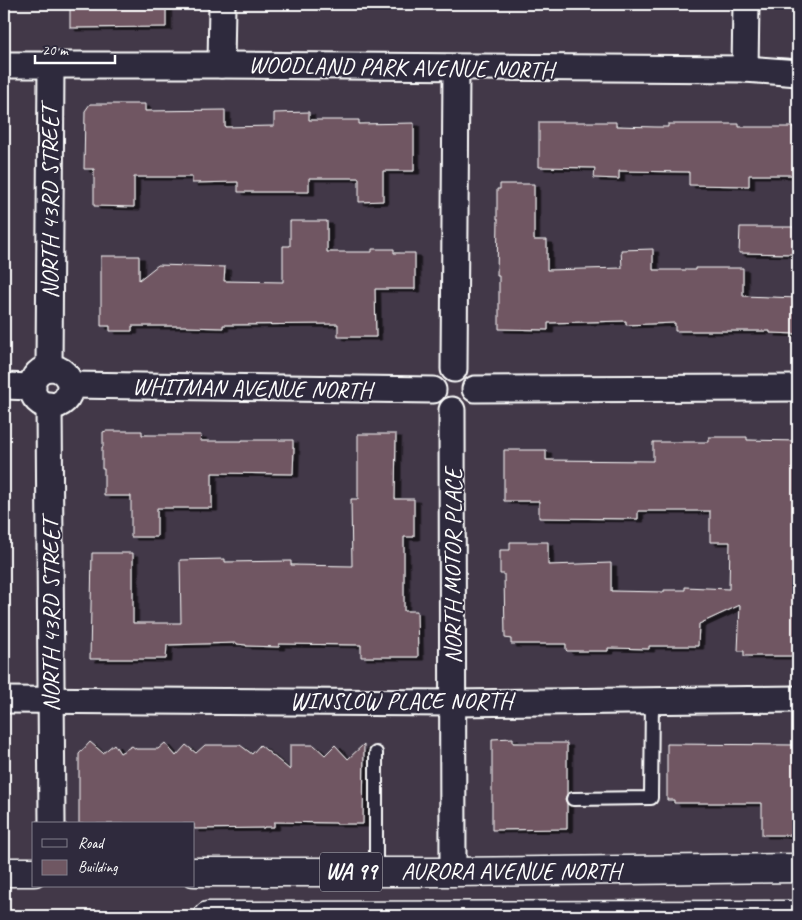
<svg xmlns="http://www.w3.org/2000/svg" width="802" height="920" font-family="Caveat,sans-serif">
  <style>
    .building { fill: #6f5762; stroke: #fff; filter: url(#shadow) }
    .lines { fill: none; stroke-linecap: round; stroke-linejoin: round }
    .service-casing { stroke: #fff; stroke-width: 16 }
    .minor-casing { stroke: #fff; stroke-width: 29 }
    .trunk-casing { stroke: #fff; stroke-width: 31 }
    .service { stroke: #2f2a3d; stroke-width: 12 }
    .minor { stroke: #2f2a3d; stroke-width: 25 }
    .trunk { stroke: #2f2a3d; stroke-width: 28 }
    .labels { text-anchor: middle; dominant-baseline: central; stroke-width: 4; stroke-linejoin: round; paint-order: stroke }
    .shield { fill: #2f2a3d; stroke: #c1bfc5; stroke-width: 1 }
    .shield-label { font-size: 22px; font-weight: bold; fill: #fff }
    .street-label { font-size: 24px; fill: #fff; stroke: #2f2a3d }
  </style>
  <defs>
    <filter id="shadow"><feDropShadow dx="5.5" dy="3" stdDeviation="0" flood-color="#0009"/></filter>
  </defs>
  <rect width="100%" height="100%" fill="#423848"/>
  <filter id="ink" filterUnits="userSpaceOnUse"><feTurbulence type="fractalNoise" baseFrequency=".02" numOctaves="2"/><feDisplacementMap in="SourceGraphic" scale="10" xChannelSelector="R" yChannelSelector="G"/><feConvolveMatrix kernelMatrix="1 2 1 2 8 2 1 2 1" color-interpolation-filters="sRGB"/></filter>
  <g filter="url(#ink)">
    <!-- building -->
    <g class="building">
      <path d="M 70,4 L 166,4 L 166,27 L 70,28 Z"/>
      <path d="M 90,104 L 145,104 L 145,111 L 225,110 L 225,127 L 274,126 L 274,113 L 309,112 L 309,120 L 359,120 L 359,124 L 414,123 L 414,171 L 383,171 L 383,201 L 359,202 L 359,178 L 309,178 L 309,192 L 238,192 L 238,182 L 192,183 L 192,177 L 134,177 L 134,207 L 94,206 L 94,169 L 84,169 L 85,111 Z"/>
      <path d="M 539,122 L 616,122 L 616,126 L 656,127 L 668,127 L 668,124 L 739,124 L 739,127 L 798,127 L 798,175 L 749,175 L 749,186 L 689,185 L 689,172 L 619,171 L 619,179 L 594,178 L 595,168 L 539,167 Z"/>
      <path d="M 500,184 L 534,184 L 534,240 L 547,240 L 547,270 L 622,268 L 621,250 L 653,249 L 653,270 L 695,270 L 695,268 L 743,268 L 743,296 L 798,298 L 798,334 L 770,333 L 770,331 L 675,331 L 675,323 L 626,325 L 626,321 L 548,323 L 548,330 L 499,329 L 499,276 L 497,276 L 498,219 L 497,219 L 497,189 L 500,189 Z"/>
      <path d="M 290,221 L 327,221 L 327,252 L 372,252 L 372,249 L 394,249 L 394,253 L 415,253 L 415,289 L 375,289 L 376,337 L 338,337 L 338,324 L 223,325 L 223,328 L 187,327 L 187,326 L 132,326 L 132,331 L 110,331 L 110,326 L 101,326 L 101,256 L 139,256 L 139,280 L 158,265 L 225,267 L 224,281 L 283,282 L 283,246 L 290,246 Z"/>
      <path d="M 740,227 L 796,227 L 796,254 L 739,253 Z"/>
      <path d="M 106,431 L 142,431 L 142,435 L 201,435 L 200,441 L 242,441 L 242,440 L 293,440 L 293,448 L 294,448 L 293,474 L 212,473 L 212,508 L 157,508 L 157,537 L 131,537 L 131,496 L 104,496 L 104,469 L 102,469 L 102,447 L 103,447 L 103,432 Z"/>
      <path d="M 358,434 L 396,434 L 395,499 L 414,499 L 414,537 L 404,537 L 404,611 L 417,611 L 418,657 L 361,657 L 361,645 L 279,644 L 279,647 L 246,646 L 246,645 L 237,644 L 237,643 L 167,645 L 166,659 L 90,659 L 92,553 L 133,553 L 133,623 L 181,623 L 180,560 L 225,559 L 225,562 L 291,561 L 291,565 L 352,566 L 351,499 L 358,499 Z"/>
      <path d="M 709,437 L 747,437 L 747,440 L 798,441 L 798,656 L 744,656 L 744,651 L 738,651 L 740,605 L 699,624 L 698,646 L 649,646 L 649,649 L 611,648 L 608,648 L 608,651 L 567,651 L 566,650 L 566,644 L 511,644 L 511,639 L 505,638 L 504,574 L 500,574 L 500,550 L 510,550 L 510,542 L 548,542 L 548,565 L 611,563 L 611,591 L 664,592 L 664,590 L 685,590 L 685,587 L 729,589 L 730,542 L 710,542 L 710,511 L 638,511 L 638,519 L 539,518 L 539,501 L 504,501 L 504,450 L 546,450 L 546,460 L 653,461 L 653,442 L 709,442 Z"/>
      <path d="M 513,738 L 513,743 L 567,743 L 567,794 L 565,799 L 567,804 L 567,829 L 492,830 L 492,739 Z"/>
      <path d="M 90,742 L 103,753 L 114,744 L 120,753 L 132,746 L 136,749 L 158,749 L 165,743 L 176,756 L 186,745 L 196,753 L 205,745 L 240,745 L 252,754 L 260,745 L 290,770 L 290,745 L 314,745 L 325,755 L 335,745 L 348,759 L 364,744 L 363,824 L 336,824 L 336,823 L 274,822 L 274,827 L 264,827 L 264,828 L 194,829 L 194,824 L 79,824 L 79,754 Z"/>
      <path d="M 667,744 L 798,745 L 798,835 L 762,835 L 762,803 L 674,803 L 674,800 L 667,800 Z"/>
    </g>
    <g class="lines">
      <defs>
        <g id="service">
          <path d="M 376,753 L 376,872"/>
          <path d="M 573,799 L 651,798 L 652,700"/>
        </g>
        <g id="minor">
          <path d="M 4,65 L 221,65 L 745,69 L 798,73"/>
          <path d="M 221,65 L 222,4"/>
          <path d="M 745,69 L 746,4"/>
          <path d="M 49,368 L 51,65"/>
          <circle cx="51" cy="387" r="19"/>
          <path d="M 454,369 L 456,68"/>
          <path d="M 71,385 L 433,390"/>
          <path d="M 4,386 L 33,387"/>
          <path d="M 475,389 L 798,388"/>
          <path d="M 49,405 L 52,824"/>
          <path d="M 452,410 L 453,872"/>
          <path d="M 4,700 L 453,703 L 798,699"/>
        </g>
        <g id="trunk">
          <path d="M 4,872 L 34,872"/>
          <path d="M 194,872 L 453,872 L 798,868"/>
          <path d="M 208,916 L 798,915"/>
        </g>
      </defs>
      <!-- service casing -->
      <use href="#service" class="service-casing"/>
      <!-- minor casing -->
      <use href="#minor" class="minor-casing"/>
      <!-- trunk casing -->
      <use href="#trunk" class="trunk-casing"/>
      <!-- service -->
      <use href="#service" class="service"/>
      <!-- minor -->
      <use href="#minor" class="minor"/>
      <!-- trunk -->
      <use href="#trunk" class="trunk"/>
    </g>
  </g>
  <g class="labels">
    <!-- shield labels -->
    <rect class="shield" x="320" y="852.5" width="62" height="39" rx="4"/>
    <g class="shield-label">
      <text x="351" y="872">WA 99</text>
    </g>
    <!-- street labels -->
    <g class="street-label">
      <text transform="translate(401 67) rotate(1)">WOODLAND PARK AVENUE NORTH</text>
      <text transform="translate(50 202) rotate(-90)">NORTH 43RD STREET</text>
      <text transform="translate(252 388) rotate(1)">WHITMAN AVENUE NORTH</text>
      <text transform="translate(453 566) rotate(-90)">NORTH MOTOR PLACE</text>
      <text transform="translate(51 615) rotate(-90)">NORTH 43RD STREET</text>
      <text x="401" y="701">WINSLOW PLACE NORTH</text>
      <text x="511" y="871">AURORA AVENUE NORTH</text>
    </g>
  </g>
  <!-- margin -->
  <rect width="802" height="920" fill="none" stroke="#2f2a3d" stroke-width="20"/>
  <rect x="10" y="10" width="782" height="900" fill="none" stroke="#fff" stroke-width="2" filter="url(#ink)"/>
  <!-- legend -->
  <rect x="32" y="822" width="162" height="65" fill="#2f2a3d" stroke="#827f8b"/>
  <rect x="42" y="839" width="25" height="8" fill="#2f2a3d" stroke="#827f8b"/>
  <text x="78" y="848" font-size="15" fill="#ffffff">Road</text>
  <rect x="42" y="860" width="25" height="15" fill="#6f5762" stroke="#827f8b"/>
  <text x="78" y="872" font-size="15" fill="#ffffff">Building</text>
  <!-- scale -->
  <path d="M35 55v8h80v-8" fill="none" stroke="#ffffff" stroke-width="2.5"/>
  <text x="42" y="55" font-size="15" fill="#ffffff" stroke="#2f2a3d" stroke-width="4" paint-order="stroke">20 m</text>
</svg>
